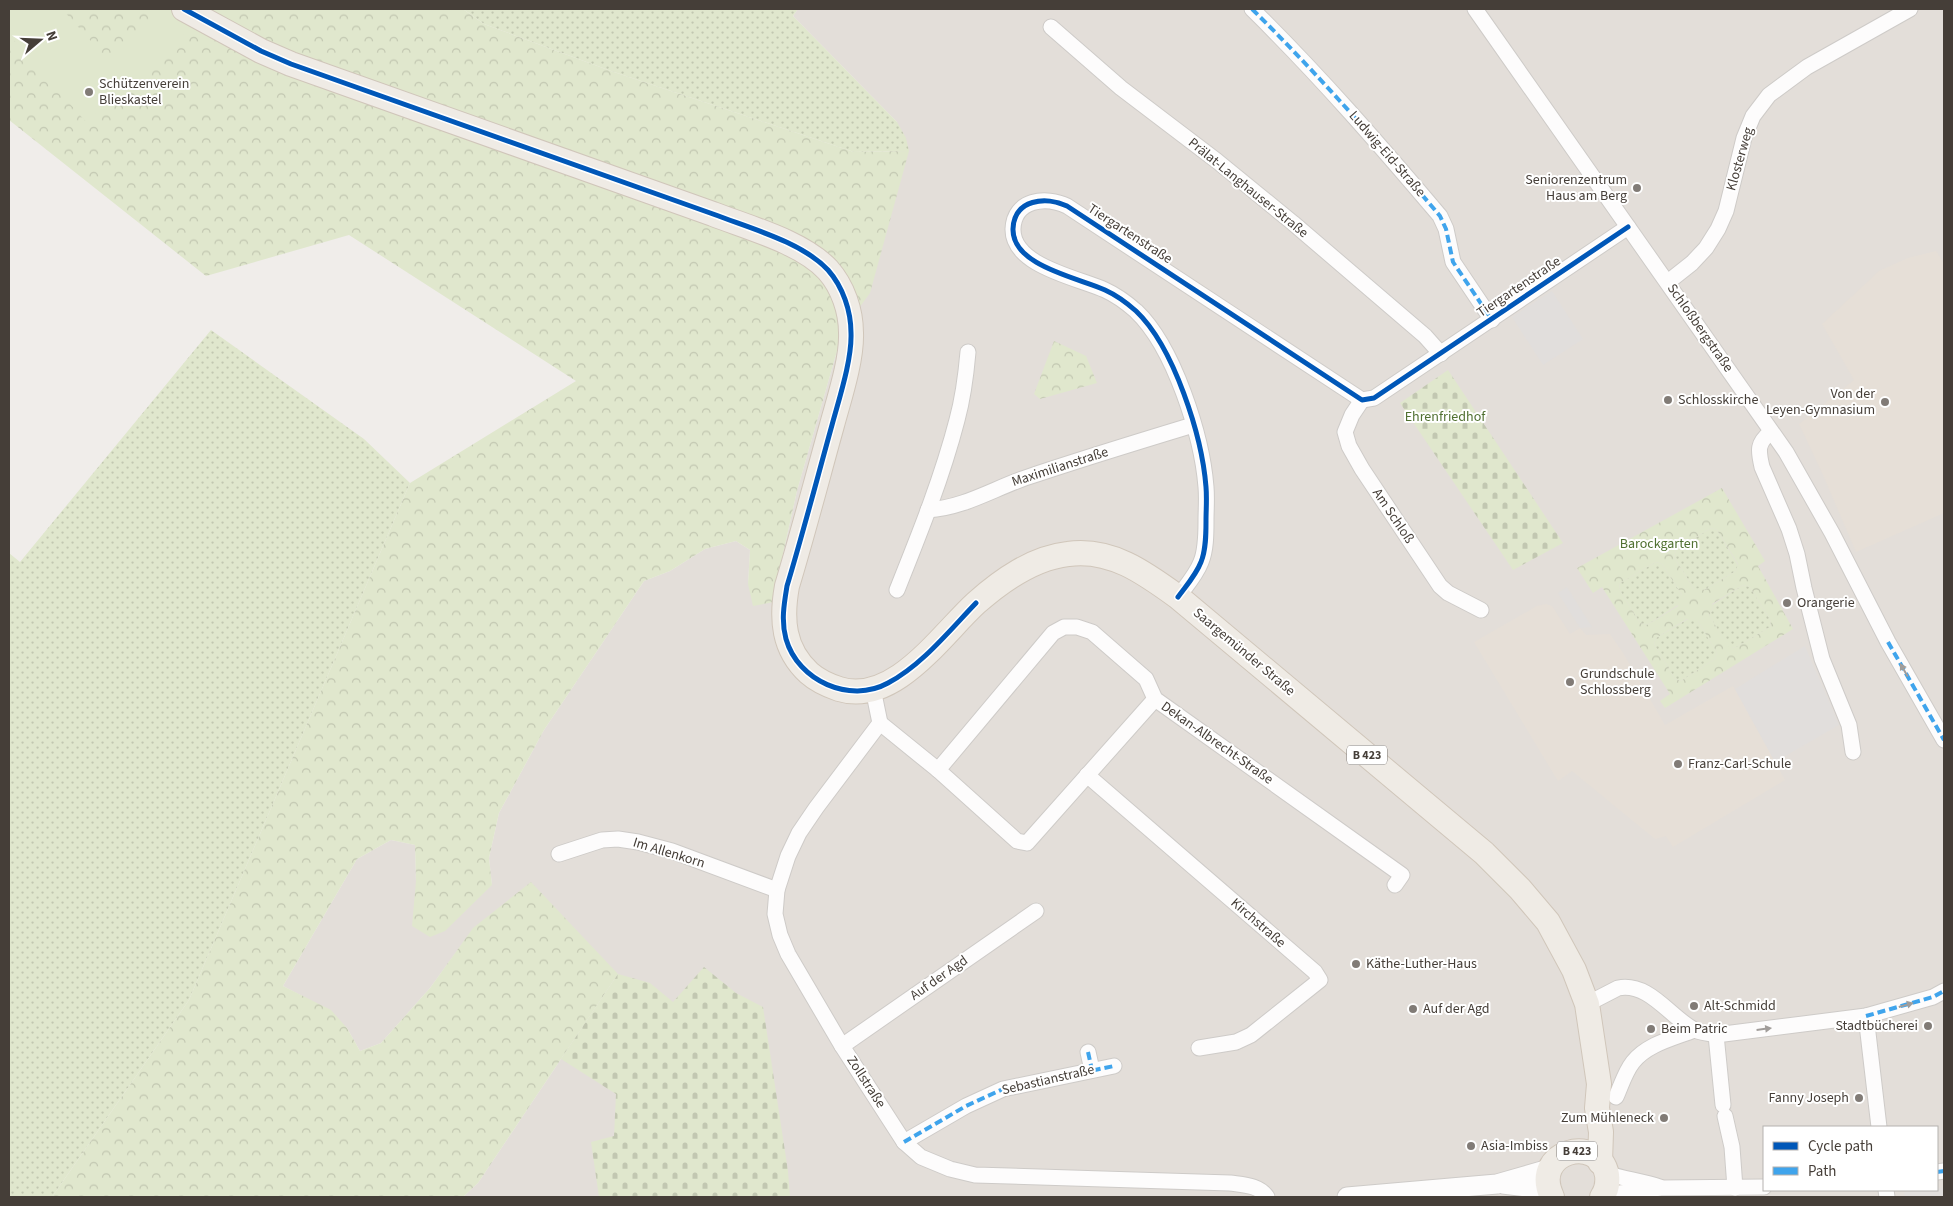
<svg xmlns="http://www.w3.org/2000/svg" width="1953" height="1206" font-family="'Source Sans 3',sans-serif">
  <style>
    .residential { fill: #e3ded9; fill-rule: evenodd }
    .education { fill: #e6dfd7 }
    .grass { fill: url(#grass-dots) }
    .forest { fill: url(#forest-crowns); fill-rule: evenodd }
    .cemetery { fill: url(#cemetery-stones) }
    .garden { fill: #e0e7cd }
    .parking { fill: #e1dedc }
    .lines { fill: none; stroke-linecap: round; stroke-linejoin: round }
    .minor-casing { stroke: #cecbc8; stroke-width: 17 }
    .tertiary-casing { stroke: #cecbc8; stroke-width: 21 }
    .primary-casing { stroke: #d0c6ba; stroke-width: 26 }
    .minor { stroke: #fdfcfc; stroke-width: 15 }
    .tertiary { stroke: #fdfcfc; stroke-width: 19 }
    .primary { stroke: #efebe5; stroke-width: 24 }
    .quiet { stroke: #3fa4ec; stroke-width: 4; stroke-dasharray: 8 4; stroke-linecap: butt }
    .cycleway-casing { stroke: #fff; stroke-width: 8 }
    .cycleway { stroke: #0057b8; stroke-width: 5 }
    .oneway { fill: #a19d9a }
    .poi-dot { fill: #817b76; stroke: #fff; stroke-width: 2 }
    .labels { text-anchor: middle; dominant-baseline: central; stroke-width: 4; stroke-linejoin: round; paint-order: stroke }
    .shield { fill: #fff; stroke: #7d7874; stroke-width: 1 }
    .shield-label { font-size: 12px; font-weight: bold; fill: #453e38 }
    .poi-label { font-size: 14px; fill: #453e38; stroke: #fff; text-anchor: start }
    .street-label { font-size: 14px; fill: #453e38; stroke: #fff }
    .park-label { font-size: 14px; fill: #507031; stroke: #fff }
  </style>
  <defs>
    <pattern id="grass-dots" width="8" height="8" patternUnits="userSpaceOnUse" patternTransform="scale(1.25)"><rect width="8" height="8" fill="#e0e7cd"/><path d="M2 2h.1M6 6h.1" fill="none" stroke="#c2c7b1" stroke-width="1.8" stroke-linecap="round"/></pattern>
    <pattern id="forest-crowns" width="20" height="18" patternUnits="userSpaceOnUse" patternTransform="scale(1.25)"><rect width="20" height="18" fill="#e0e7cd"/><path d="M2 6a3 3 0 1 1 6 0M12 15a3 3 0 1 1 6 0" fill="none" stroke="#c2c7b1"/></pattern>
    <pattern id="cemetery-stones" width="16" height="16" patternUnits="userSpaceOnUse" patternTransform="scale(1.25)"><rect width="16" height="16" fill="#e0e7cd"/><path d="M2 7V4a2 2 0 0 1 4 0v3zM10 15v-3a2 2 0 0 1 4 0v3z" fill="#c2c7b1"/></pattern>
  </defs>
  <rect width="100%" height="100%" fill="#f0edea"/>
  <!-- residential -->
  <path class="residential" d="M 798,9 L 1944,9 L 1944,1197 L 1531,1197 L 1526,1196 L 1505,1197 L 463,1197 L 478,1183 L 618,974 L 473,929 L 430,988 L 381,1043 L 360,1051 L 347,1028 L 304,997 L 283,986 L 357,859 L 391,840 L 415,845 L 416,881 L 492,885 L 489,858 L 499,813 L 544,730 L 644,581 L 670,571 L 705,549 L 736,541 L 750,550 L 748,584 L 778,576 L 797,491 L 843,330 L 897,122 L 793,16 ZM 1764,1127 L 1937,1127 L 1937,1190 L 1764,1190 Z"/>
  <!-- education -->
  <g class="education">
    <path d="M 1936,251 L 1944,263 L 1944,513 L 1856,552 L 1823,475 L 1799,424 L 1854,380 L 1822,324 L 1879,271 L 1908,258 Z"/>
    <path d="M 1546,604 L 1552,606 L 1570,634 L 1580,628 L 1586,635 L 1610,634 L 1623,653 L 1665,725 L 1733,686 L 1785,780 L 1673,847 L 1666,836 L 1655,839 L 1572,771 L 1558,781 L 1474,642 L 1537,606 Z"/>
  </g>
  <!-- grass -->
  <g class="grass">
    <path d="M 463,9 L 798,9 L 793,16 L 897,122 L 906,138 L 909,151 L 854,152 L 611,71 L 484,24 Z"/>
    <path d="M 211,330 L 364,439 L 410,483 L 189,1000 L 52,1197 L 9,1197 L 9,553 L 20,562 Z"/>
    <path d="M 1711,528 L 1717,530 L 1738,565 L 1736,571 L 1704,590 L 1694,589 L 1674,557 L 1676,550 Z"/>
    <path d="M 1656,562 L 1662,564 L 1682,595 L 1678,605 L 1647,625 L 1640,623 L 1619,589 L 1620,583 Z"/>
    <path d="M 1743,585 L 1750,587 L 1771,621 L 1770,627 L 1735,648 L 1728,647 L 1709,615 L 1713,609 L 1712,605 Z"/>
    <path d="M 1688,619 L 1698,621 L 1717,653 L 1715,659 L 1681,681 L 1675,679 L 1654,644 L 1656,638 Z"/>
  </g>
  <!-- forest -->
  <g class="forest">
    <path d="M 9,9 L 463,9 L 484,24 L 611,71 L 854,152 L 909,151 L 870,293 L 843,330 L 797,491 L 778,576 L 774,602 L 753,606 L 748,584 L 750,550 L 736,541 L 705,549 L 670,571 L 644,581 L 544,730 L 499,813 L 489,858 L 492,885 L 445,931 L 430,937 L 412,926 L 416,881 L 415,845 L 391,840 L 357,859 L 283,986 L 331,1010 L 347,1028 L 360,1051 L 381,1043 L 430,988 L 473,928 L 531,882 L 618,974 L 478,1183 L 463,1197 L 52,1197 L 189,1000 L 410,483 L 576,381 L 349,235 L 206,276 L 9,120 Z"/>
    <path d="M 1054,341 L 1086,356 L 1097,383 L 1040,399 L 1034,394 Z"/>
    <path d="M 1722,488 L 1765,561 L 1758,566 L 1793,629 L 1665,708 L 1660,701 L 1670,694 L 1602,587 L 1593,593 L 1577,568 ZM 1711,528 L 1717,530 L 1738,564 L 1736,571 L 1704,590 L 1701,588 L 1694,589 L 1674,557 L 1676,550 ZM 1656,562 L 1662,564 L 1682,595 L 1678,601 L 1678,606 L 1647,625 L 1640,623 L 1619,589 L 1620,583 ZM 1743,585 L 1750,587 L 1771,621 L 1770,627 L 1735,648 L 1728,646 L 1709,615 L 1713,609 L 1712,604 ZM 1687,619 L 1691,621 L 1698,621 L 1717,653 L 1715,659 L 1681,681 L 1675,679 L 1654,644 L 1656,638 Z"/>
  </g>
  <!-- cemetery -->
  <g class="cemetery">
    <path d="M 1448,370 L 1563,543 L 1513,570 L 1400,403 Z"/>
    <path d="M 704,967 L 736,993 L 763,1007 L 788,1171 L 790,1197 L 599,1197 L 591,1142 L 614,1136 L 616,1094 L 561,1059 L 618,974 L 650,983 L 673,1002 Z"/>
  </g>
  <!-- garden -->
  <path class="garden" d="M 9,9 L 62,9 L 110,62 L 169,9 L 193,26 L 86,122 L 9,35 Z"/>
  <!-- parking -->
  <g class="parking">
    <path d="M 1552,291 L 1583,339 L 1543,365 L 1512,317 Z"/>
    <path d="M 1567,587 L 1592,627 L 1580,628 L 1558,593 Z"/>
    <path d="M 1805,646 L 1839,725 L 1775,762 L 1735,689 Z"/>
    <path d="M 1944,1188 L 1944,1197 L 1905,1197 L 1904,1192 Z"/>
  </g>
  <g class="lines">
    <defs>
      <g id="minor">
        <path d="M 1252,9 C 1319,75 1379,144 1440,216 L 1446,229 L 1453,262 L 1492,320"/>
        <path d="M 1475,9 L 1786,452 L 1832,533 L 1888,642 L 1944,740"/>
        <path d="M 1051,27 L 1121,88 L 1217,161 L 1293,223 L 1425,336 L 1441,354"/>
        <path d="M 1668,282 L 1692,263 L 1706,248 L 1718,229 L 1726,211 L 1744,138 L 1753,116 L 1769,95 L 1807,67 L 1910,9"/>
        <path d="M 1362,400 L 1352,415 L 1345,432 L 1349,446 L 1362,469 L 1440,586 L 1448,593 L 1481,610"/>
        <path d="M 1771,432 C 1757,443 1758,450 1762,467 L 1789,529 L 1797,554 L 1804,588 L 1822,659 L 1849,725 L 1853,752"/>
        <path d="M 928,510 C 963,508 993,489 1025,478 C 1081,459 1137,442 1193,425"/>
        <path d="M 897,590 C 919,535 942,478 957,420 C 963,398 966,375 968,352"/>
        <path d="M 1178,597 C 1186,586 1196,575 1201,562 C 1206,550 1206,534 1206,521 C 1206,510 1207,498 1206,487 C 1202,436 1174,347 1136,311 C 1127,303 1116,295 1105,290 C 1079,278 1012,266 1013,229 C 1014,199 1046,196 1067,206 L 1362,400 L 1374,398 L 1628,227"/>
        <path d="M 873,689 L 880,723 L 816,808 L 799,833 L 788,856 L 777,890 L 775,914 L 780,935 L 788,954 L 842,1046 L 904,1142 L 921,1157 L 950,1169 L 975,1175 L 1230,1183 C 1244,1185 1259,1185 1267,1197"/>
        <path d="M 880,723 L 938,770 L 1017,841 L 1027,843 L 1155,699"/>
        <path d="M 938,770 L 1053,633 L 1064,627 L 1077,627 L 1092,632 L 1146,679 L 1155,699 L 1402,875 L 1395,885"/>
        <path d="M 1087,775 L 1315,972 L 1320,980 L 1251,1035 L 1236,1042 L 1199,1048"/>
        <path d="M 559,854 L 602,840 L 618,839 L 638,842 L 672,851 L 777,890"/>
        <path d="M 1587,1004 L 1618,988 C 1649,982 1669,1016 1693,1029 C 1699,1033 1709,1033 1716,1035 L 1866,1016 L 1933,997 L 1944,991"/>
        <path d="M 1866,1016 L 1879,1127"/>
        <path d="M 1716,1035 L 1723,1105"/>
        <path d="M 842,1046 L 1036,911"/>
        <path d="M 1088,1052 L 1092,1070"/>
        <path d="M 1616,1097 C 1621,1086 1625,1072 1633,1062 C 1647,1044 1674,1038 1694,1030"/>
        <path d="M 1725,1116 L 1732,1147 L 1735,1188"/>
        <path d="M 904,1142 L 966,1106 L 1003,1089 L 1114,1066"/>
        <path d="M 1937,1172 L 1944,1171"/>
        <path d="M 1606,1173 C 1624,1179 1642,1181 1660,1187"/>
        <path d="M 1886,1190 L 1887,1197"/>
        <path d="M 1604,1195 L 1661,1188 L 1764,1187"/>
      </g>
      <g id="tertiary">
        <path d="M 1503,1184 L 1549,1190"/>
        <path d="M 1347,1197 L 1497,1184 L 1549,1169"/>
      </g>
      <g id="primary">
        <path d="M 184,9 L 261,51 L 291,64 L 713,214 C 749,228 802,242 828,270 C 843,287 851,311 851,333 C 852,360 839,399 832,425 C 817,479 803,533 787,586 C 781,619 783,649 809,673 C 818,681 827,685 839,689 C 894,706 941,635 976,603 C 1002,580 1033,558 1068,554 C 1111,548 1145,573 1178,597 L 1484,853 L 1520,889 L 1548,922 L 1574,970 L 1587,1004 L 1599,1084 L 1597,1108 L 1601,1132 L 1600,1162"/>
        <path d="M 1552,1197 C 1530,1151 1599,1133 1607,1175 C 1608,1183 1607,1190 1602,1197"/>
      </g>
    </defs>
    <!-- minor casing -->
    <use href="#minor" class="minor-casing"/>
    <!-- tertiary casing -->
    <use href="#tertiary" class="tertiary-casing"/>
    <!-- primary casing -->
    <use href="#primary" class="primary-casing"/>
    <!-- minor -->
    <use href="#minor" class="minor"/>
    <!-- tertiary -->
    <use href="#tertiary" class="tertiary"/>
    <!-- primary -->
    <use href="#primary" class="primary"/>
    <!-- quiet -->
    <g class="quiet">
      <path d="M 1252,9 C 1319,75 1379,144 1440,216 L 1446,229 L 1453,262 L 1492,320"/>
      <path d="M 1888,642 L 1944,740"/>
      <path d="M 1866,1016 L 1933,997 L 1944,991"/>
      <path d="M 1088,1052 L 1092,1070"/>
      <path d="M 904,1142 L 966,1106 L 1003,1089 L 1114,1066"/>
      <path d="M 1937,1172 L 1944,1171"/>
    </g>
    <defs>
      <g id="cycleway">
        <path d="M 184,9 L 261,51 L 291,64 L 713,214 C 749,228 802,242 828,270 C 843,287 851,311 851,333 C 852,360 839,399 832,425 C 817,479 803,533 787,586 C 784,604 781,621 786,639 C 798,681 850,704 888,683 C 922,665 949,631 976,603"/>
        <path d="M 1178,597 C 1186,586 1196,575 1201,562 C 1206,550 1206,534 1206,521 C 1206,510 1207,498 1206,487 C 1202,436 1174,347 1136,311 C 1127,303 1116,295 1105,290 C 1079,278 1012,266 1013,229 C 1014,199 1046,196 1067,206 L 1362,400 L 1374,398 L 1628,227"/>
      </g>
    </defs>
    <!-- cycleway casing -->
    <use href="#cycleway" class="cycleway-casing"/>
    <!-- cycleway -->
    <use href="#cycleway" class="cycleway"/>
  </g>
  <!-- one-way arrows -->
  <defs><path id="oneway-solid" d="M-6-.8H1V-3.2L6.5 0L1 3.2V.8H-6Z" transform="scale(1.25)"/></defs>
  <g class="oneway">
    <use href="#oneway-solid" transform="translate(1904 670) rotate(-120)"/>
    <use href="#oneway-solid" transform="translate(1906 1005) rotate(-16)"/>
    <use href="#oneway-solid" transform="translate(1764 1029) rotate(-7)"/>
  </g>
  <!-- markers -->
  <g class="poi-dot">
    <circle cx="89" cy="92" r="5"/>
    <circle cx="1637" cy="188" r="5"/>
    <circle cx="1668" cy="400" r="5"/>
    <circle cx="1885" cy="402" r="5"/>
    <circle cx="1787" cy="603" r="5"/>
    <circle cx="1570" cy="682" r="5"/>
    <circle cx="1678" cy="764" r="5"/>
    <circle cx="1356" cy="964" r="5"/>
    <circle cx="1694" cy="1006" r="5"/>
    <circle cx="1413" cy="1009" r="5"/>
    <circle cx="1928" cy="1026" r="5"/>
    <circle cx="1651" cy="1029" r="5"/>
    <circle cx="1859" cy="1098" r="5"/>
    <circle cx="1664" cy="1118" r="5"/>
    <circle cx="1471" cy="1146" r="5"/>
  </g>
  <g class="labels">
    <!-- shield labels -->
    <g class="shield">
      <rect x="1347" y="745.5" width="40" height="19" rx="4"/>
      <rect x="1557" y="1141.5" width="40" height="19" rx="4"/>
    </g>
    <g class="shield-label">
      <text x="1367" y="755">B 423</text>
      <text x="1577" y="1151">B 423</text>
    </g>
    <!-- poi labels -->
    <g class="poi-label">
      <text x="99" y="84">Schützenverein<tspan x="99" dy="16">Blieskastel</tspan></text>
      <text x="1627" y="180" text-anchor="end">Seniorenzentrum<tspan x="1627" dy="16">Haus am Berg</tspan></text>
      <text x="1875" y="394" text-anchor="end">Von der<tspan x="1875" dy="16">Leyen-Gymnasium</tspan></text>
      <text x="1678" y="400">Schlosskirche</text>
      <text x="1797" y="603">Orangerie</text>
      <text x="1580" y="674">Grundschule<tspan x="1580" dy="16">Schlossberg</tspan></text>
      <text x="1688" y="764">Franz-Carl-Schule</text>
      <text x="1366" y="964">Käthe-Luther-Haus</text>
      <text x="1704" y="1006">Alt-Schmidd</text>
      <text x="1423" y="1009">Auf der Agd</text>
      <text x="1918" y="1026" text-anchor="end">Stadtbücherei</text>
      <text x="1661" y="1029">Beim Patric</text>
      <text x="1849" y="1098" text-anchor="end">Fanny Joseph</text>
      <text x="1654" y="1118" text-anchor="end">Zum Mühleneck</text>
      <text x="1481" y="1146">Asia-Imbiss</text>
    </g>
    <!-- street labels -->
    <g class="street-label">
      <text transform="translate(1387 154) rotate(49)">Ludwig-Eid-Straße</text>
      <text transform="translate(1740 159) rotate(-74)">Klosterweg</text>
      <text transform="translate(1248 188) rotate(39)">Prälat-Langhauser-Straße</text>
      <text transform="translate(1130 234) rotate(33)">Tiergartenstraße</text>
      <text transform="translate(1519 287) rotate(-34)">Tiergartenstraße</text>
      <text transform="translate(1700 328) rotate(55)">Schloßbergstraße</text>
      <text transform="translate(1060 467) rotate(-18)">Maximilianstraße</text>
      <text transform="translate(1393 516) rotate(56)">Am Schloß</text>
      <text transform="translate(1244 652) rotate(40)">Saargemünder Straße</text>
      <text transform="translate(1217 743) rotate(35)">Dekan-Albrecht-Straße</text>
      <text transform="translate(669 853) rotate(17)">Im Allenkorn</text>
      <text transform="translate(1258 923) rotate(41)">Kirchstraße</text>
      <text transform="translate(939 978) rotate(-35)">Auf der Agd</text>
      <text transform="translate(1048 1080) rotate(-13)">Sebastianstraße</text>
      <text transform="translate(866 1082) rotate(57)">Zollstraße</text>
    </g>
    <!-- park labels -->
    <g class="park-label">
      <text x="1445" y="417">Ehrenfriedhof</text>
      <text x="1659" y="544">Barockgarten</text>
    </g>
  </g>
  <!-- border -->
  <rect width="1953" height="1206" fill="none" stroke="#453e38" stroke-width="20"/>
  <!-- legend -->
  <rect x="1763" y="1126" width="175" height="65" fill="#ffffff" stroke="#b5b2af"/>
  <rect x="1773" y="1142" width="25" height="8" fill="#0057b8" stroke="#b5b2af"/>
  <text x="1808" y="1151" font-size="15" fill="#453e38">Cycle path</text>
  <rect x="1773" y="1167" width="25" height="8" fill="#3fa4ec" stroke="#b5b2af"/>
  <text x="1808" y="1176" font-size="15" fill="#453e38">Path</text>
  <!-- north arrow -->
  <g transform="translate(40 40) rotate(71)" stroke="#ffffff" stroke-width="4" paint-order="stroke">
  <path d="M0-4L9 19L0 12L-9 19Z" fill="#453e38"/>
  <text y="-8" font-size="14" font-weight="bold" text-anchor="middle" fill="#453e38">N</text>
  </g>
</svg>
